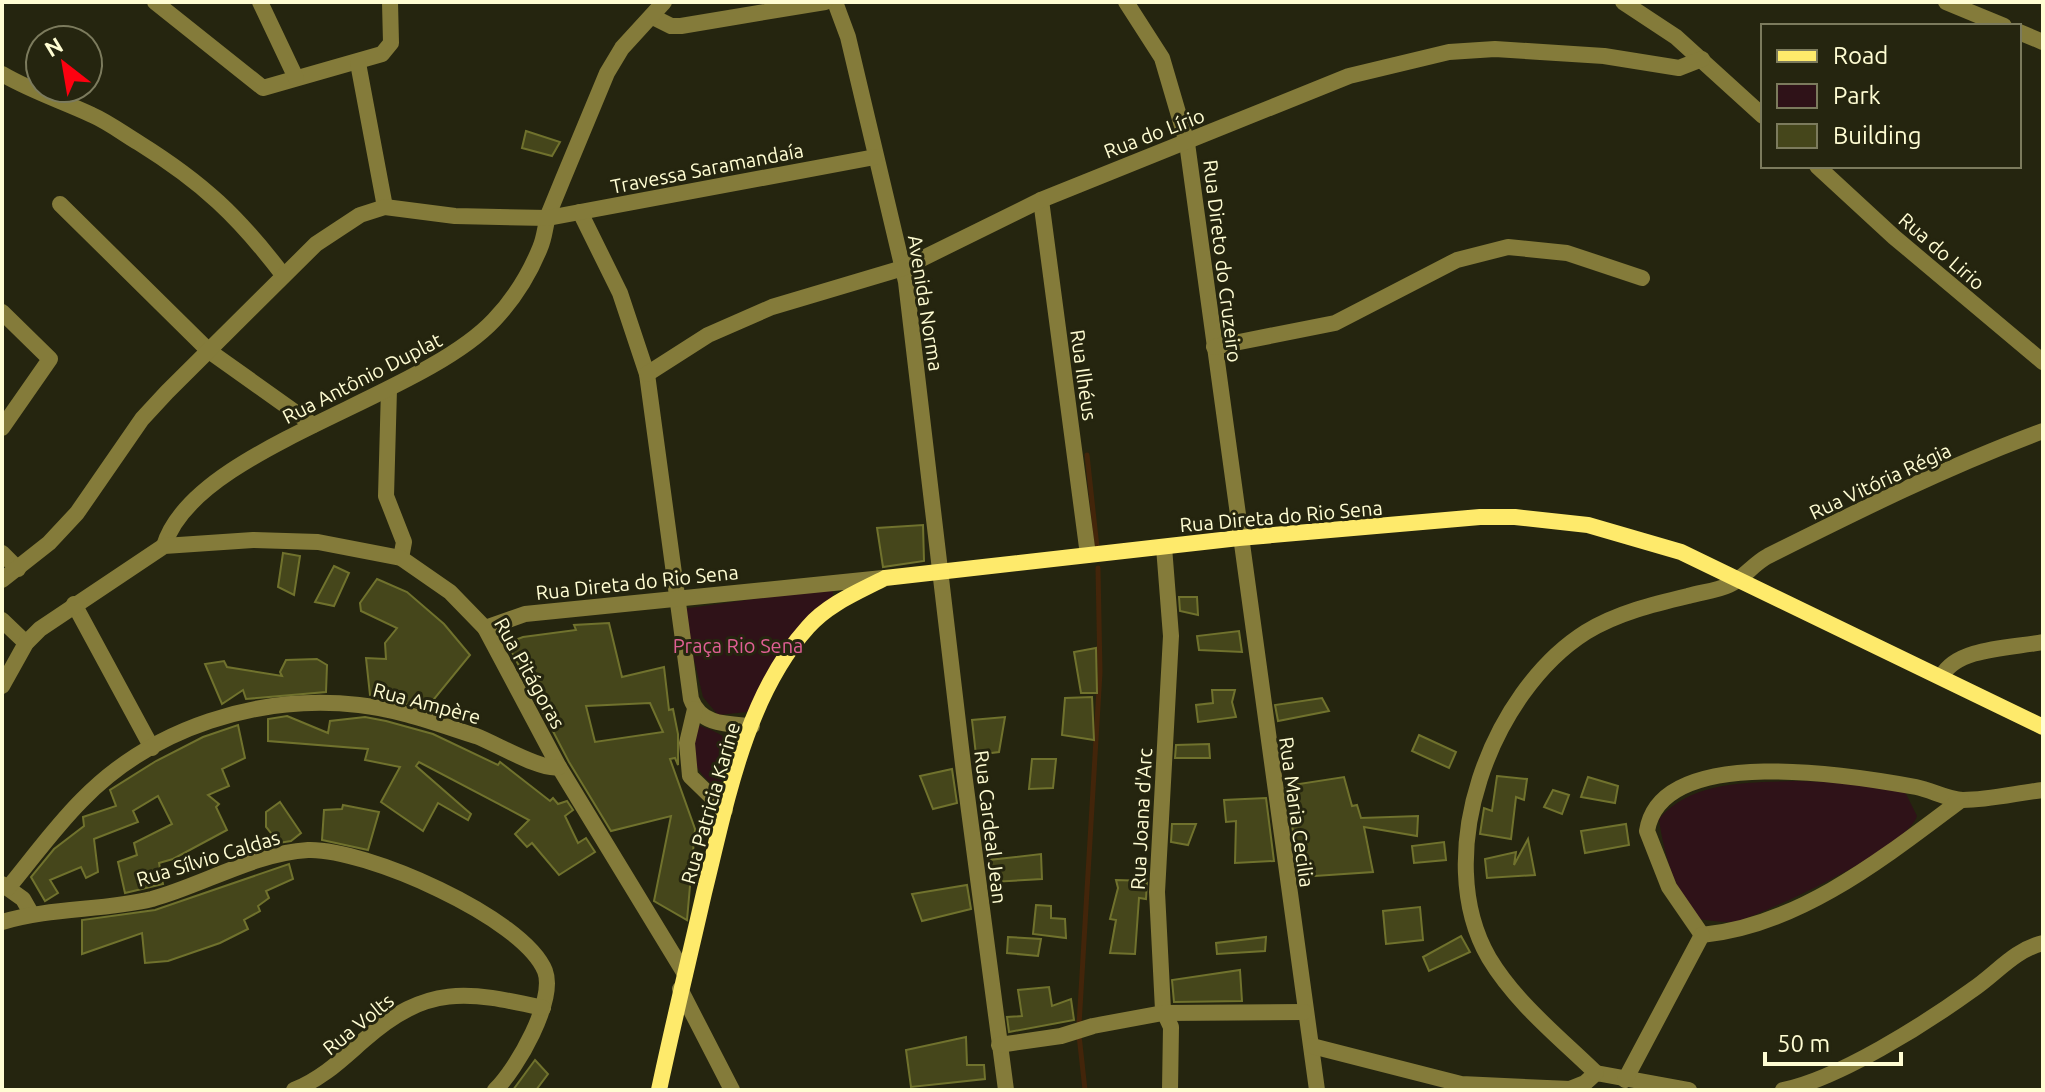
<svg xmlns="http://www.w3.org/2000/svg" width="2045" height="1092" font-family="Ubuntu,sans-serif">
  <style>
    .green { fill: #2f1218 }
    .lines { fill: none; stroke-linecap: round; stroke-linejoin: round }
    .stream { stroke: #43250a; stroke-width: 5 }
    .building { fill: #45461b; stroke: #70722d; stroke-width: 2; fill-rule: evenodd }
    .street { stroke: #847b3a; stroke-width: 16 }
    .secondary { stroke: #feea6b; stroke-width: 16 }
    .labels { text-anchor: middle; dominant-baseline: central; stroke-width: 6; stroke-linejoin: round; paint-order: stroke }
    .street-label { font-size: 20px; fill: #fffdd3; stroke: #25250f }
    .park-label { font-size: 20px; fill: #df5f94; stroke: #25250f }
  </style>
  <rect width="100%" height="100%" fill="#25250f"/>
  <!-- green -->
  <g class="green">
    <path d="M 833,588 L 833,599 L 799,626 L 747,712 L 718,715 L 703,697 L 682,609 Z"/>
    <path d="M 695,724 C 717,732 740,738 730,767 C 726,777 724,780 714,786 C 689,764 691,756 695,724 Z"/>
    <path d="M 1796,781 L 1853,783 L 1904,790 L 1917,816 C 1907,848 1774,909 1739,921 C 1727,924 1709,920 1696,919 C 1675,888 1664,856 1659,819 C 1692,780 1750,783 1796,781 Z"/>
  </g>
  <g class="lines">
    <!-- stream -->
    <g class="stream">
      <path d="M 1087,455 L 1097,547"/>
      <path d="M 1079,1025 L 1100,672 L 1098,568"/>
      <path d="M 1079,1035 L 1085,1090"/>
    </g>
  </g>
  <!-- building -->
  <g class="building">
    <path d="M 526,131 L 560,142 L 552,156 L 522,148 Z"/>
    <path d="M 923,525 L 924,561 L 883,567 L 877,528 Z"/>
    <path d="M 283,553 L 300,556 L 294,595 L 278,587 Z"/>
    <path d="M 334,566 L 349,573 L 334,606 L 315,602 Z"/>
    <path d="M 377,579 L 407,592 L 444,624 L 470,655 L 426,709 L 370,695 L 366,658 L 386,659 L 385,643 L 397,628 L 361,611 L 360,603 Z"/>
    <path d="M 1179,597 L 1197,597 L 1198,615 L 1180,611 Z"/>
    <path d="M 609,623 L 622,677 L 664,667 L 669,710 L 673,709 L 678,734 L 678,765 L 675,758 L 670,759 L 695,829 L 687,920 L 654,901 L 671,816 L 611,831 L 569,762 L 507,643 L 523,637 L 576,630 L 574,625 ZM 650,703 L 663,732 L 595,742 L 586,706 Z"/>
    <path d="M 1239,631 L 1242,652 L 1199,650 L 1197,636 Z"/>
    <path d="M 1096,648 L 1097,693 L 1081,693 L 1074,652 Z"/>
    <path d="M 317,659 L 327,665 L 326,692 L 246,699 L 243,690 L 222,704 L 205,664 L 224,661 L 227,667 L 282,676 L 280,672 L 286,660 Z"/>
    <path d="M 1212,690 L 1235,690 L 1232,702 L 1236,717 L 1198,722 L 1196,705 L 1213,703 Z"/>
    <path d="M 1092,697 L 1094,740 L 1062,735 L 1065,698 Z"/>
    <path d="M 1322,698 L 1329,711 L 1278,721 L 1275,705 Z"/>
    <path d="M 287,716 L 328,733 L 330,721 L 365,717 L 386,721 L 433,734 L 498,765 L 500,762 L 550,801 L 553,798 L 558,804 L 567,801 L 573,810 L 565,816 L 578,843 L 586,838 L 595,852 L 559,875 L 532,843 L 527,847 L 515,834 L 529,820 L 419,762 L 416,766 L 471,814 L 468,820 L 438,803 L 423,831 L 381,802 L 400,767 L 365,760 L 368,749 L 268,741 L 268,719 Z"/>
    <path d="M 1005,717 L 999,752 L 976,755 L 972,720 Z"/>
    <path d="M 238,725 L 245,758 L 222,769 L 229,786 L 208,795 L 219,804 L 216,807 L 227,830 L 173,859 L 159,863 L 163,884 L 125,893 L 118,862 L 137,855 L 134,843 L 172,824 L 158,796 L 133,811 L 138,822 L 94,839 L 98,872 L 86,878 L 81,867 L 50,880 L 58,893 L 45,901 L 31,877 L 54,849 L 84,826 L 83,817 L 116,806 L 110,790 L 156,761 L 203,737 Z"/>
    <path d="M 1419,735 L 1456,752 L 1449,768 L 1412,751 Z"/>
    <path d="M 1209,744 L 1210,758 L 1175,758 L 1176,745 Z"/>
    <path d="M 1032,759 L 1056,759 L 1053,788 L 1029,789 Z"/>
    <path d="M 952,769 L 957,803 L 933,809 L 920,776 Z"/>
    <path d="M 1497,776 L 1527,779 L 1524,800 L 1516,797 L 1511,839 L 1480,834 L 1484,808 L 1492,811 Z"/>
    <path d="M 1344,777 L 1352,806 L 1357,805 L 1361,818 L 1418,816 L 1417,836 L 1364,827 L 1373,872 L 1300,877 L 1286,786 Z"/>
    <path d="M 1588,777 L 1618,786 L 1615,803 L 1581,797 Z"/>
    <path d="M 1553,790 L 1569,795 L 1562,814 L 1544,807 Z"/>
    <path d="M 1266,798 L 1274,861 L 1235,863 L 1236,821 L 1226,822 L 1224,800 Z"/>
    <path d="M 280,802 L 301,833 L 291,841 L 279,843 L 266,827 L 266,812 Z"/>
    <path d="M 343,805 L 379,812 L 368,850 L 322,840 L 324,810 L 342,809 Z"/>
    <path d="M 1172,824 L 1196,824 L 1188,845 L 1171,842 Z"/>
    <path d="M 1626,824 L 1629,845 L 1585,853 L 1581,831 Z"/>
    <path d="M 1528,839 L 1535,875 L 1487,878 L 1485,859 L 1516,852 L 1514,865 Z"/>
    <path d="M 1444,842 L 1446,860 L 1414,863 L 1412,846 Z"/>
    <path d="M 1041,854 L 1042,879 L 992,882 L 989,860 Z"/>
    <path d="M 289,864 L 293,879 L 266,891 L 269,898 L 258,906 L 260,911 L 244,920 L 248,929 L 220,943 L 168,961 L 145,963 L 142,933 L 82,954 L 82,920 L 155,910 Z"/>
    <path d="M 1116,880 L 1147,881 L 1146,899 L 1139,898 L 1135,954 L 1110,953 L 1116,920 L 1110,919 L 1118,888 Z"/>
    <path d="M 967,885 L 971,909 L 922,921 L 912,894 Z"/>
    <path d="M 1036,905 L 1051,906 L 1051,918 L 1065,919 L 1066,938 L 1033,934 Z"/>
    <path d="M 1420,907 L 1423,940 L 1386,944 L 1383,911 Z"/>
    <path d="M 1461,936 L 1470,952 L 1429,971 L 1423,957 Z"/>
    <path d="M 1008,937 L 1041,939 L 1038,956 L 1007,953 Z"/>
    <path d="M 1266,937 L 1265,951 L 1217,954 L 1216,943 Z"/>
    <path d="M 1240,970 L 1242,1001 L 1174,1002 L 1172,980 Z"/>
    <path d="M 1049,987 L 1052,1006 L 1071,999 L 1074,1020 L 1009,1032 L 1007,1017 L 1022,1016 L 1018,990 Z"/>
    <path d="M 966,1037 L 967,1065 L 984,1065 L 985,1079 L 911,1087 L 906,1050 Z"/>
    <path d="M 535,1060 L 548,1074 L 536,1090 L 513,1090 Z"/>
  </g>
  <g class="lines">
    <!-- street -->
    <g class="street">
      <path d="M 155,2 L 263,88 L 382,54 L 391,43 L 390,2"/>
      <path d="M 260,2 L 296,78"/>
      <path d="M 835,2 L 848,37 L 906,282 L 964,773 L 1006,1090"/>
      <path d="M 1126,2 L 1162,58 L 1187,143 L 1317,1090"/>
      <path d="M 1623,2 L 1676,37 L 1763,116"/>
      <path d="M 1946,2 L 2004,26"/>
      <path d="M 653,17 L 671,26 L 681,26 L 825,2"/>
      <path d="M 2019,32 L 2043,42"/>
      <path d="M 358,63 L 385,207"/>
      <path d="M 2,74 C 31,91 62,101 92,115 C 108,122 124,134 139,143 C 203,183 238,216 283,275"/>
      <path d="M 1817,166 L 1894,237 L 2043,362"/>
      <path d="M 1041,200 L 1088,555"/>
      <path d="M 60,204 L 209,351 L 313,425"/>
      <path d="M 580,212 L 620,293 L 647,374 L 691,699 C 701,726 728,724 752,726"/>
      <path d="M 2,312 L 50,359 L 2,428"/>
      <path d="M 1214,347 L 1335,323 L 1457,260 L 1508,247 L 1567,253 L 1642,278"/>
      <path d="M 647,374 L 708,335 L 772,307 L 903,268 L 1041,200 L 1349,76 L 1449,52 L 1495,49 L 1604,56 L 1679,68 L 1702,59"/>
      <path d="M 389,389 L 386,496 L 404,542 L 401,558"/>
      <path d="M 164,546 C 193,448 420,399 494,320 C 514,299 529,275 540,248 C 545,237 545,225 549,213 C 568,166 588,119 607,73 L 622,48 L 664,2"/>
      <path d="M 1164,547 L 1171,636 L 1157,892 L 1163,1010 L 1171,1027 L 1170,1090"/>
      <path d="M 2,553 L 18,569"/>
      <path d="M 2,580 L 49,543 L 77,513 L 142,419 L 167,392 L 316,244 L 360,215 L 385,207 L 455,216 L 548,218 L 875,157"/>
      <path d="M 74,604 L 152,748"/>
      <path d="M 2,620 L 26,643"/>
      <path d="M 485,628 L 525,614 L 883,578"/>
      <path d="M 1942,676 C 1957,647 2014,648 2043,642"/>
      <path d="M 2,686 L 26,643 L 40,629 L 164,546 L 253,540 L 318,542 L 401,558 L 450,592 L 485,628 L 559,767 L 685,974"/>
      <path d="M 695,709 L 687,743 L 690,776 L 725,810"/>
      <path d="M 2,884 L 23,899 L 31,913"/>
      <path d="M 8,888 C 32,859 55,827 82,800 C 153,727 259,694 359,705 C 398,709 438,724 476,736 C 495,743 543,772 559,767"/>
      <path d="M 2,922 C 51,907 103,911 152,899 C 203,885 255,853 308,850 C 364,848 523,917 545,971 C 556,1000 517,1069 495,1090"/>
      <path d="M 1702,935 L 1669,887 L 1647,831 C 1661,742 1856,776 1916,787 C 1931,790 1949,800 1963,800 C 1989,800 2017,793 2043,790"/>
      <path d="M 1702,935 C 1799,926 1885,857 1961,800"/>
      <path d="M 680,989 L 732,1090"/>
      <path d="M 999,1045 L 1061,1036 L 1093,1026 L 1163,1013 L 1304,1012"/>
      <path d="M 1312,1046 L 1461,1084 L 1570,1089 L 1585,1083 L 1596,1073 L 1689,1090"/>
      <path d="M 1596,1073 C 1559,1037 1516,1003 1489,958 C 1430,856 1491,692 1586,632 C 1617,613 1654,604 1688,596 C 1702,592 1716,591 1729,585 C 1744,578 1753,564 1768,556 C 1858,511 1948,466 2043,431"/>
      <path d="M 1625,1080 L 1702,935"/>
      <path d="M 294,1090 C 323,1078 341,1060 364,1040 C 427,984 467,991 543,1008"/>
      <path d="M 1783,1090 C 1838,1079 1925,1024 1972,990 C 1996,974 2014,950 2043,943"/>
    </g>
    <!-- secondary -->
    <path class="secondary" d="M 659,1090 C 673,1024 689,959 704,893 C 726,805 745,697 808,627 C 828,604 858,592 885,578 L 1239,538 L 1480,517 L 1515,517 L 1588,525 L 1681,552 L 2043,727"/>
  </g>
  <g class="labels">
    <!-- street labels -->
    <g class="street-label">
      <text transform="translate(1154 133) rotate(-21)">Rua do Lírio</text>
      <text transform="translate(707 168) rotate(-11)">Travessa Saramandaía</text>
      <text transform="translate(1942 251) rotate(41)">Rua do Lirio</text>
      <text transform="translate(1223 261) rotate(83)">Rua Direto do Cruzeiro</text>
      <text transform="translate(926 303) rotate(81)">Avenida Norma</text>
      <text transform="translate(1084 375) rotate(82)">Rua Ilhéus</text>
      <text transform="translate(362 378) rotate(-27)">Rua Antônio Duplat</text>
      <text transform="translate(1880 481) rotate(-25)">Rua Vitória Régia</text>
      <text transform="translate(1281 516) rotate(-5)">Rua Direta do Rio Sena</text>
      <text transform="translate(637 582) rotate(-6)">Rua Direta do Rio Sena</text>
      <text transform="translate(530 673) rotate(61)">Rua Pitágoras</text>
      <text transform="translate(427 703) rotate(15)">Rua Ampère</text>
      <text transform="translate(710 803) rotate(-74)">Rua Patricia Karine</text>
      <text transform="translate(1297 812) rotate(82)">Rua Maria Cecilia</text>
      <text transform="translate(1141 819) rotate(-87)">Rua Joana d'Arc</text>
      <text transform="translate(991 827) rotate(83)">Rua Cardeal Jean</text>
      <text transform="translate(208 858) rotate(-17)">Rua Sílvio Caldas</text>
      <text transform="translate(358 1024) rotate(-39)">Rua Volts</text>
    </g>
    <!-- park labels -->
    <g class="park-label">
      <text x="738" y="645">Praça Rio Sena</text>
    </g>
  </g>
  <!-- border -->
  <rect width="2045" height="1092" fill="none" stroke="#fffdd3" stroke-width="8"/>
  <!-- legend -->
  <rect x="1761" y="24" width="260" height="144" fill="#25250f" stroke="#7c7b5d" stroke-width="2"/>
  <rect x="1777" y="50" width="40" height="12" fill="#feea6b" stroke="#7c7b5d" stroke-width="2"/>
  <text x="1833" y="64" font-size="24" fill="#fffdd3">Road</text>
  <rect x="1777" y="84" width="40" height="24" fill="#2f1218" stroke="#7c7b5d" stroke-width="2"/>
  <text x="1833" y="104" font-size="24" fill="#fffdd3">Park</text>
  <rect x="1777" y="124" width="40" height="24" fill="#45461b" stroke="#7c7b5d" stroke-width="2"/>
  <text x="1833" y="144" font-size="24" fill="#fffdd3">Building</text>
  <!-- north arrow -->
  <g transform="translate(64 64) rotate(329)"><circle r="38" fill="#25250f" stroke="#7c7b5d" stroke-width="2"/>
  <path d="M0-6L14 30L0 20L-14 30Z" fill="#fd0110"/>
  <text y="-12" font-size="22" font-weight="bold" text-anchor="middle" fill="#fffdd3">N</text>
  </g>
  <!-- scale -->
  <path d="M1765 1052v12h136v-12" fill="none" stroke="#fffdd3" stroke-width="4"/>
  <text x="1777" y="1052" font-size="24" fill="#fffdd3" stroke="#25250f" stroke-width="6" paint-order="stroke">50 m</text>
</svg>
